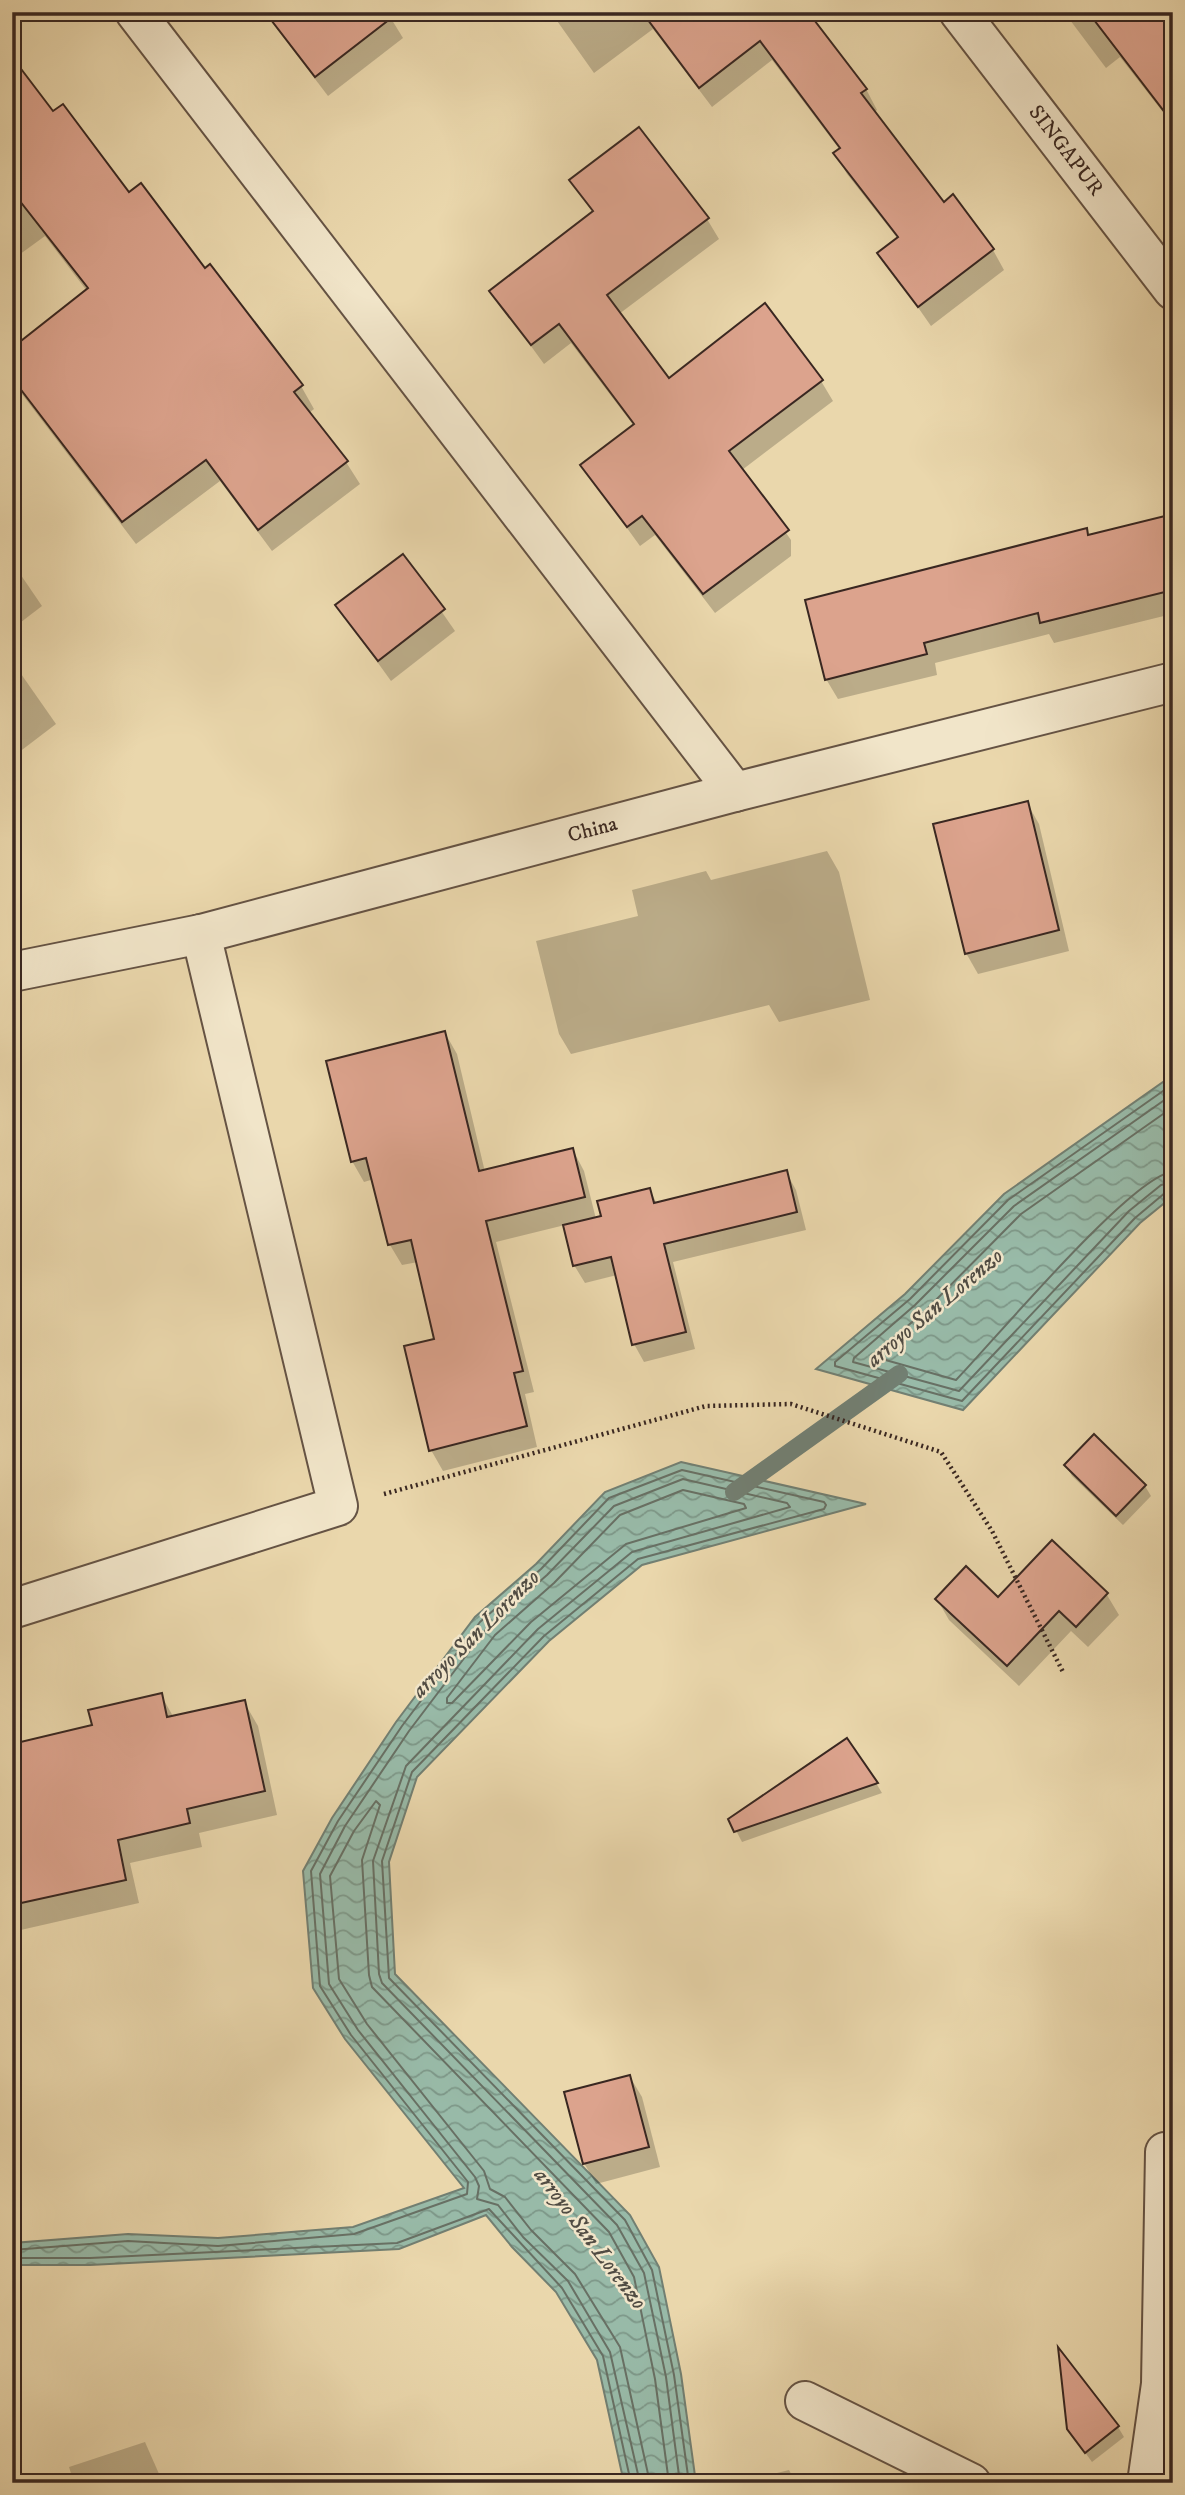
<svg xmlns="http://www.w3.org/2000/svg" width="1185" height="2495" font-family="'IM FELL DW Pica',serif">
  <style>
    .water { fill: url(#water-waves); stroke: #727f72; stroke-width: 2 }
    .shadow { fill: #0003 }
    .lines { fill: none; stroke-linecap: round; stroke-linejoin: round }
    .shore { stroke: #687064; stroke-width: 2 }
    .stream { stroke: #727f72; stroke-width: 18 }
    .building { fill: #dca38d; stroke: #392721; stroke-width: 2 }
    .minor-casing { stroke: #655344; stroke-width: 42 }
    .path { stroke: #392721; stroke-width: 4.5; stroke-dasharray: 2 3.5; stroke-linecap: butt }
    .minor { stroke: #f1e5c9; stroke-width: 38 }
    .labels { text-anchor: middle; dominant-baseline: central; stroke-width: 5; stroke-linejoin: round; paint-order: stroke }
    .street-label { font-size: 21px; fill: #392721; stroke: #f1e5c9 }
    .water-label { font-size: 23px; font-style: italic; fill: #514c43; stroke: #f1e5c9 }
  </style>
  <defs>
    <pattern id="water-waves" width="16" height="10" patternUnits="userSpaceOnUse" patternTransform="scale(1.75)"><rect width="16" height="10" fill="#98baa8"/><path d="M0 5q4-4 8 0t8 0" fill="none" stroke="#7d9788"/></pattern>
  </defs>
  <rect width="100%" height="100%" fill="#ead7ac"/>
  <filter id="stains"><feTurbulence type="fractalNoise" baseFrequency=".00286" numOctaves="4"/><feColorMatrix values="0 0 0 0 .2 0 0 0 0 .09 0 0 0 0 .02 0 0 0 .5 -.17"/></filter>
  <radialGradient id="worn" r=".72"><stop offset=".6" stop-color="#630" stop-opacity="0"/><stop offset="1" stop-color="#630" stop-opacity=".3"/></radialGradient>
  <!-- water -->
  <g class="water">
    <path d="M 1173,1075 L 1173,1196 L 1140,1223 L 963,1410 L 816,1369 L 905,1294 L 1004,1194 Z"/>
    <path d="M 681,1462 L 866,1504 L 642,1565 L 549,1641 L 417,1777 L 389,1862 L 395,1974 L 630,2215 L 659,2267 L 681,2374 L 696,2483 L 624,2483 L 597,2360 L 556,2292 L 512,2247 L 486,2215 L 399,2249 L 90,2265 L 12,2265 L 13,2243 L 128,2234 L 218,2238 L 353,2227 L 464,2188 L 345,2039 L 313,1988 L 303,1871 L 332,1818 L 396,1722 L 475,1617 L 536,1564 L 605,1492 Z"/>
  </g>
  <!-- shadow -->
  <g class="shadow">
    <path d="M 264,12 L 387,12 L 403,38 L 328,96 Z"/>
    <path d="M 563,12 L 799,12 L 866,89 L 877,110 L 873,113 L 944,204 L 993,250 L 1004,270 L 931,326 L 880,253 L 898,239 L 847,174 L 835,153 L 840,150 L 772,60 L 712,107 L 653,29 L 594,73 L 555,18 Z"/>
    <path d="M 1064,12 L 1173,12 L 1173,125 L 1120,57 L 1106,68 Z"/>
    <path d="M 12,60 L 53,113 L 204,270 L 301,386 L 314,409 L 309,413 L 346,462 L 360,484 L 272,551 L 220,481 L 136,544 L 12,381 L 12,350 L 87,291 L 45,236 L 12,260 Z"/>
    <path d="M 639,130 L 707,219 L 719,239 L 619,314 L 669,381 L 821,381 L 833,401 L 742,470 L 791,540 L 791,556 L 715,613 L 655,535 L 640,546 L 582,466 L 634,426 L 571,343 L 544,364 L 491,291 L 593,213 L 571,180 Z"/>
    <path d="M 1173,516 L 1173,624 L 1168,615 L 1054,643 L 1049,634 L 935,663 L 937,675 L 838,699 L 826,679 L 1086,530 L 1090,537 Z"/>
    <path d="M 403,556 L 455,631 L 391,681 L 337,606 Z"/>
    <path d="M 12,562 L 42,606 L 12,629 Z"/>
    <path d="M 12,661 L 56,724 L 14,756 L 12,755 Z"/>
    <path d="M 1027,803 L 1039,824 L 1069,951 L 978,974 L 966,953 Z"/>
    <path d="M 827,851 L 839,872 L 870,1000 L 779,1022 L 769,1005 L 571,1054 L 559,1034 L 536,941 L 638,916 L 632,890 L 706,871 L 711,880 Z"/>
    <path d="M 445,1033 L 457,1054 L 485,1172 L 573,1150 L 584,1171 L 596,1219 L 650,1190 L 657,1204 L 786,1172 L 796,1190 L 806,1230 L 673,1262 L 695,1349 L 644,1362 L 634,1344 L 617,1275 L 585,1283 L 574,1265 L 565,1225 L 496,1242 L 534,1392 L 525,1394 L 537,1447 L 443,1471 L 431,1450 L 436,1340 L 418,1262 L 402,1265 L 390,1245 L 374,1179 L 364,1182 L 352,1161 Z"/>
    <path d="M 1066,1466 L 1145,1486 L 1151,1496 L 1123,1525 L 1072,1476 Z"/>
    <path d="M 1052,1543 L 1107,1595 L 1119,1615 L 1088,1647 L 1071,1631 L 1019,1686 L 949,1620 L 937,1599 L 998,1599 Z"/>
    <path d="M 161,1695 L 174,1718 L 244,1702 L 258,1726 L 277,1815 L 199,1833 L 202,1847 L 130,1863 L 139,1903 L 12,1932 L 12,1745 L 94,1727 Z"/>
    <path d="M 876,1783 L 882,1793 L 742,1842 L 730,1819 Z"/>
    <path d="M 630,2077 L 642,2097 L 660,2167 L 596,2184 L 584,2163 Z"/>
    <path d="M 1118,2427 L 1124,2437 L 1092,2462 L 1068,2429 Z"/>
    <path d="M 145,2442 L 163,2483 L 74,2483 L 69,2467 Z"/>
    <path d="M 789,2470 L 796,2483 L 737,2483 Z"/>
  </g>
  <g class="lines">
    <!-- shore -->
    <g class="shore">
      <path d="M 1173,1084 L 1008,1200 L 910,1299 L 835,1362 L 835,1366 L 962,1401 L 1135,1218 L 1166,1192 L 1173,1191"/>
      <path d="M 1173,1094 L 1014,1206 L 915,1305 L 854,1358 L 853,1362 L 959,1391 L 1129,1211 L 1161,1185 L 1173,1182"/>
      <path d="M 1173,1107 L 1021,1214 L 923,1313 L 875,1353 L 875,1357 L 956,1380 C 991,1344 1134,1173 1173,1172"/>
      <path d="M 683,1490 L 744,1504 L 746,1508 L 626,1544 L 531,1622 L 452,1703 L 447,1703 L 447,1698 L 495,1635 L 554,1583 L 620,1515 Z"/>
      <path d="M 12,2250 L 128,2241 L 218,2246 L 354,2234 L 467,2194 L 468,2182 L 351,2035 L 320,1986 L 311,1871 L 338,1821 L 402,1726 L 480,1622 L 541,1569 L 609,1498 L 682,1470 L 824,1502 L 826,1505 L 824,1509 L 638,1559 L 544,1636 L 412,1772 L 382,1861 L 389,1978 L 625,2220 L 652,2270 L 674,2375 L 689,2483"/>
      <path d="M 12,2258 L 90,2258 L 397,2243 L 489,2209 L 562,2288 L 603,2356 L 631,2483"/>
      <path d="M 640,2483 L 610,2352 L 568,2281 L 523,2237 L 498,2205 L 477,2199 L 479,2186 L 475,2177 L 358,2030 L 329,1984 L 320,1874 L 345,1826 L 409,1731 L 487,1628 L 547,1575 L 614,1506 L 683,1479 L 787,1503 L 790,1507 L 632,1552 L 538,1629 L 406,1766 L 373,1861 L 379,1974 L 382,1983 L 617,2225 L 644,2273 L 666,2377 L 680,2483"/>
      <path d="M 650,2483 L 620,2347 L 575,2274 L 531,2230 L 505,2197 L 490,2189 L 484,2171 L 367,2024 L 339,1979 L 330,1876 L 354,1831 L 376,1801 L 380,1805 L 362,1860 L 369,1975 L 372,1987 L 609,2232 L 634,2277 L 655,2379 L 669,2483"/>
    </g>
    <!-- stream -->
    <path class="stream" d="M 734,1492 L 899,1374"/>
  </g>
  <!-- building -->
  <g class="building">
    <path d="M 265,12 L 399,12 L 315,77 Z"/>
    <path d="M 642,12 L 808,12 L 867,89 L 861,93 L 944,202 L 953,194 L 994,249 L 918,307 L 877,253 L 898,237 L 833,153 L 840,148 L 760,41 L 699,88 Z"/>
    <path d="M 1088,12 L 1173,12 L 1173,123 Z"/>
    <path d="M 12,57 L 53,111 L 63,104 L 129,192 L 141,183 L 205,268 L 210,264 L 303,385 L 294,392 L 348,461 L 258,530 L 206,460 L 122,522 L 12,378 L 12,348 L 88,288 L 12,191 Z"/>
    <path d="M 639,127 L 709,218 L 607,295 L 669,378 L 765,303 L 823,380 L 729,451 L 789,530 L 703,594 L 642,516 L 627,527 L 580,465 L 634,424 L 559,324 L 531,345 L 489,291 L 593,211 L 569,180 Z"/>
    <path d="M 1173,514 L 1173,590 L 1040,623 L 1038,613 L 924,643 L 927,654 L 825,680 L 805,600 L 1087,528 L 1088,535 Z"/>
    <path d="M 403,554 L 445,609 L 378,661 L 335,605 Z"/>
    <path d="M 1028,801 L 1059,930 L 965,954 L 933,824 Z"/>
    <path d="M 445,1031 L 479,1171 L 573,1148 L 585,1197 L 486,1221 L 523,1371 L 514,1373 L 527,1426 L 429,1451 L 404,1346 L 434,1339 L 411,1240 L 388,1245 L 366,1158 L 351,1162 L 326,1061 Z"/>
    <path d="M 787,1170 L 797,1212 L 664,1244 L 686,1332 L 632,1345 L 611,1257 L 573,1266 L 563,1225 L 601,1216 L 597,1201 L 650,1188 L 654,1203 Z"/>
    <path d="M 1094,1434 L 1146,1485 L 1116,1516 L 1064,1465 Z"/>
    <path d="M 1052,1540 L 1108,1593 L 1076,1627 L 1059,1611 L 1007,1666 L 935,1599 L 966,1566 L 998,1597 Z"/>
    <path d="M 162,1693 L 167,1717 L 245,1700 L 265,1791 L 187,1809 L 190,1823 L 118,1840 L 126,1880 L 12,1905 L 12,1744 L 92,1725 L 88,1710 Z"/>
    <path d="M 847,1738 L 878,1783 L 734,1832 L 728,1819 Z"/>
    <path d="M 630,2075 L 649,2147 L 583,2164 L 564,2092 Z"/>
    <path d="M 1058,2347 L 1119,2426 L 1085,2453 L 1067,2429 Z"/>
  </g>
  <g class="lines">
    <defs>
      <g id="minor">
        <path d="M 135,12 L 735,792"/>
        <path id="s1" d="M 959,12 L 1173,290"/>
        <path id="s2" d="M 12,972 L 201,934 L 735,792 L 1173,682"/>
        <path d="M 12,1609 L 338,1506 L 201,934"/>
        <path d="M 805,2401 L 971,2483"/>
        <path d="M 1147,2483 L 1161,2384 L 1165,2152"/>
      </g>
    </defs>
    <!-- minor casing -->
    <use href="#minor" class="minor-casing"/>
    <!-- path -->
    <path class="path" d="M 384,1494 L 706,1406 L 791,1404 L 941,1452 L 992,1531 L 1063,1672"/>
    <!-- minor -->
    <use href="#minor" class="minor"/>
  </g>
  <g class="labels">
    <!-- street labels -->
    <g class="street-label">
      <text stroke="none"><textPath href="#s1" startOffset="175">SINGAPUR</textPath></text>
      <text stroke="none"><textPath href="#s2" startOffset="598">China</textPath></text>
    </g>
    <!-- water labels -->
    <g class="water-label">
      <text transform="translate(935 1308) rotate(-40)">arroyo San Lorenzo</text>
      <text transform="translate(476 1634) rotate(-45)">arroyo San Lorenzo</text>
      <text transform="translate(590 2239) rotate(53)">arroyo San Lorenzo</text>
    </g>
  </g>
  <!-- margin -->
  <rect width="1185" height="2495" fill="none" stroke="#ead7ac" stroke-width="42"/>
  <rect x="14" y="14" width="1157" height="2467" fill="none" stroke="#392721" stroke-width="3.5"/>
  <rect x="21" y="21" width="1143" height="2453" fill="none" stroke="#392721" stroke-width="2"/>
  <rect width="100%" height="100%" filter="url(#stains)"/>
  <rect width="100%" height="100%" fill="url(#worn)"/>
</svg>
